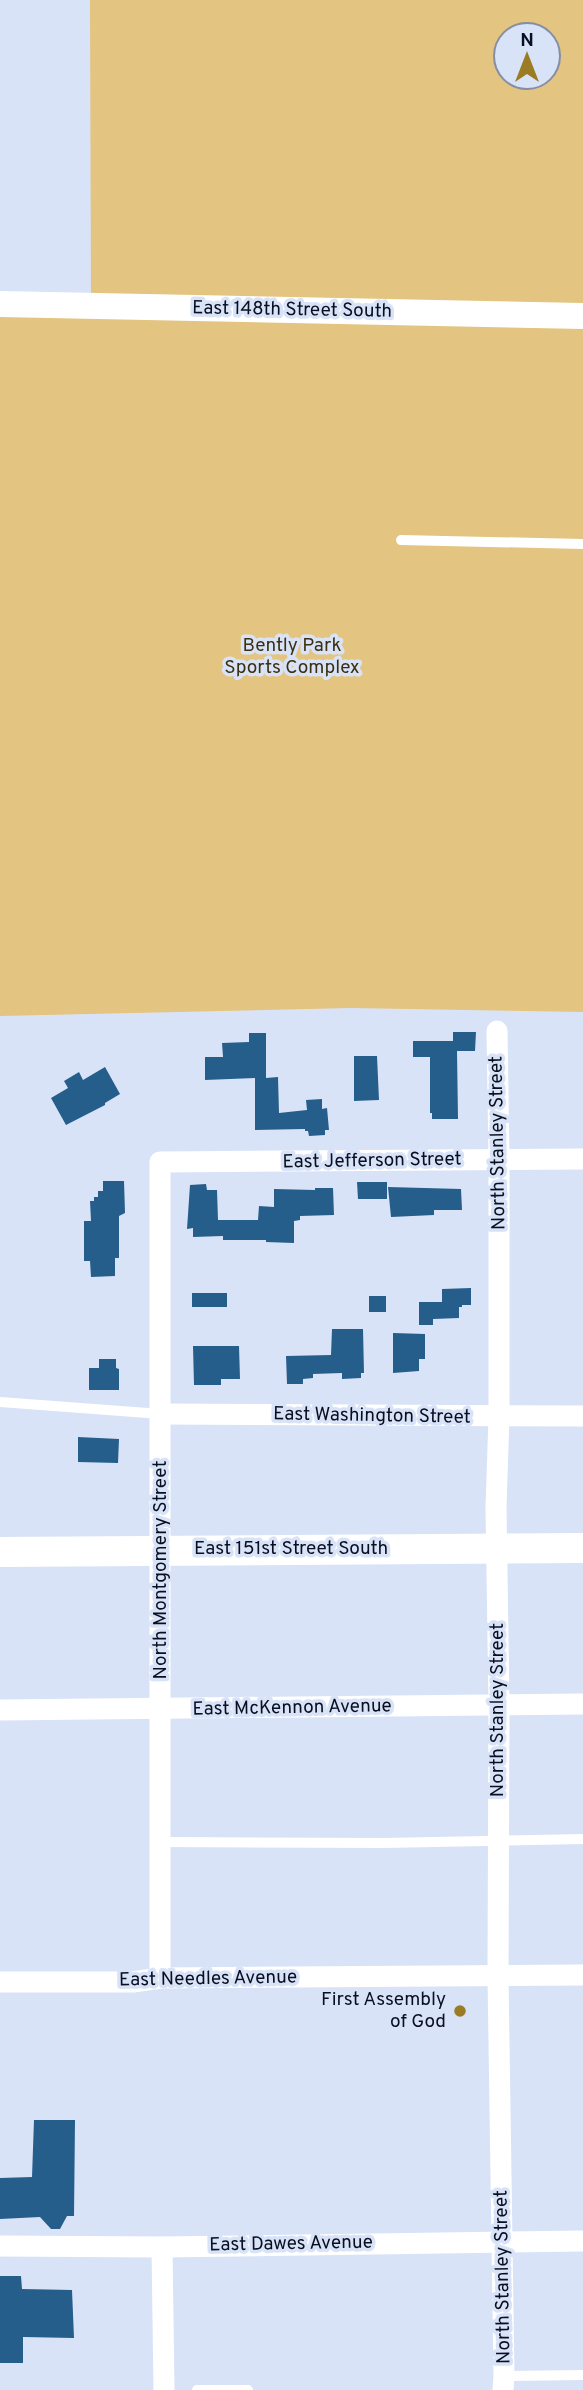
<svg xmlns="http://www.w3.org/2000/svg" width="583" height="2390" font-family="Overpass,sans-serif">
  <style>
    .green { fill: #e3c480; fill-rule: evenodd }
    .building { fill: #255d8b }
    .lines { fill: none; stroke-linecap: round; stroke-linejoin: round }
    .service { stroke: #fff; stroke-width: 10 }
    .minor { stroke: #fff; stroke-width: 21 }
    .tertiary { stroke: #fff; stroke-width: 26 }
    .secondary { stroke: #fff; stroke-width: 30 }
    .poi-dot { fill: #9c7b25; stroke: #d9e3f8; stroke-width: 2.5 }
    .labels { text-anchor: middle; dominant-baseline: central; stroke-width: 7; stroke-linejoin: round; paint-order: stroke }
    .street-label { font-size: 19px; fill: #080f21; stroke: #d9e3f8 }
    .park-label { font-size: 19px; fill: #3c2f10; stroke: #d9e3f8 }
    .poi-label { font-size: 19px; fill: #080f21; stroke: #d9e3f8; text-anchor: end }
  </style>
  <rect width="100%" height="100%" fill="#d9e3f8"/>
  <!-- green -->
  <path class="green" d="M 90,0 L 583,0 L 583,1012 L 351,1008 L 0,1016 L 0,304 L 91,306 ZM 506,35 L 548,35 L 548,77 L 506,77 Z"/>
  <!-- building -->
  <g class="building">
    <path d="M 453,1032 L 476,1032 L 475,1051 L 457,1051 L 458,1119 L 432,1119 L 432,1113 L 430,1113 L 430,1057 L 413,1057 L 413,1041 L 453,1041 Z"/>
    <path d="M 249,1033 L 266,1033 L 266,1078 L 278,1077 L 279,1113 L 307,1110 L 306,1100 L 322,1099 L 322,1109 L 327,1108 L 329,1130 L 325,1130 L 325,1135 L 309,1136 L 308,1131 L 305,1131 L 305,1129 L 255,1130 L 255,1078 L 205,1080 L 205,1057 L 223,1057 L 222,1043 L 249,1042 Z"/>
    <path d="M 354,1056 L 377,1056 L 379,1100 L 354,1101 Z"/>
    <path d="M 105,1067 L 120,1094 L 105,1103 L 105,1105 L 66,1125 L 51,1098 L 68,1088 L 64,1081 L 79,1072 L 83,1080 Z"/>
    <path d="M 103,1181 L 124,1181 L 125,1213 L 119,1216 L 119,1258 L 115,1258 L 115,1276 L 91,1277 L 90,1261 L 84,1261 L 84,1221 L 91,1221 L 90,1201 L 94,1201 L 94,1197 L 98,1197 L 98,1191 L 103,1191 Z"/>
    <path d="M 357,1182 L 387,1182 L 387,1199 L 358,1199 Z"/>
    <path d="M 206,1184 L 207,1190 L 217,1190 L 218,1220 L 258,1220 L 259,1206 L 274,1207 L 274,1189 L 315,1190 L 315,1188 L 333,1188 L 334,1215 L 300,1216 L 300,1220 L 294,1221 L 294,1243 L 266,1242 L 266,1240 L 223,1240 L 223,1236 L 193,1237 L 193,1228 L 187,1229 L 190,1185 Z"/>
    <path d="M 388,1187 L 461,1189 L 462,1210 L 434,1210 L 434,1215 L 391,1217 Z"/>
    <path d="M 471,1288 L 471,1305 L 462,1305 L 462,1307 L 459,1307 L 459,1318 L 433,1319 L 433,1325 L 419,1325 L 419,1302 L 442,1302 L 442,1289 Z"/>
    <rect x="192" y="1293" width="35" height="14"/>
    <rect x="369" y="1296" width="17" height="16"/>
    <path d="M 332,1329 L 363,1329 L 364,1373 L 361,1373 L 361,1378 L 342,1379 L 342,1373 L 313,1374 L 313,1378 L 303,1379 L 303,1384 L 287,1384 L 286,1356 L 331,1355 Z"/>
    <path d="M 393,1333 L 425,1334 L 425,1359 L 419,1359 L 419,1371 L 393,1373 Z"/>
    <path d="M 193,1346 L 239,1346 L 240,1379 L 221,1379 L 221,1385 L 194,1385 Z"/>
    <path d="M 99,1359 L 116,1359 L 116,1368 L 119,1369 L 119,1390 L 89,1390 L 89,1368 L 99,1368 Z"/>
    <path d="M 78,1437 L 119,1439 L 118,1463 L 78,1462 Z"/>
    <path d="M 34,2120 L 75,2120 L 74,2216 L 67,2216 L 60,2229 L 51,2229 L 40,2217 L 0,2219 L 0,2178 L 32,2177 Z"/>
    <path d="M 0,2276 L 21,2276 L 22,2289 L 72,2290 L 74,2338 L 23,2337 L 23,2363 L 0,2363 Z"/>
  </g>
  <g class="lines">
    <!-- service -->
    <g class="service">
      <path d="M 401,540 L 583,544"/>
      <path d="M 0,1402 L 161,1414"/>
      <path d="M 162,1842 L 384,1843 L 583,1839"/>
      <path d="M 504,2376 L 583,2375"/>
      <path d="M 197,2390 L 248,2390"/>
    </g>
    <!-- minor -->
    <g class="minor">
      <path d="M 497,1031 L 499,1159 L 499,1417 L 496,1507 L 499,1704 L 498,1976 L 504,2376 L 503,2390"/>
      <path d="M 162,1414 L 583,1416"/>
      <path d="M 0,1710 L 583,1704"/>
      <path d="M 160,1978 L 160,1162 L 583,1159"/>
      <path d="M 0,1982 L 133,1982 L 160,1978 L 583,1975"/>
      <path d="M 0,2246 L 162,2247 L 583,2241"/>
      <path d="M 162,2247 L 164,2390"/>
    </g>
    <!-- tertiary -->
    <path class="tertiary" d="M 0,304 L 583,316"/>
    <!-- secondary -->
    <path class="secondary" d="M 0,1552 L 583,1548"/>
  </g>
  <!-- markers -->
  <circle class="poi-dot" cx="460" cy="2011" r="7"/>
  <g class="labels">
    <!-- street labels -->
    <g class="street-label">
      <text transform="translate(292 310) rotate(1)">East 148th Street South</text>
      <text transform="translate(498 1143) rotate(-91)">North Stanley Street</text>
      <text transform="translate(372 1161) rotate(-1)">East Jefferson Street</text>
      <text transform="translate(372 1416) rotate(1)">East Washington Street</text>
      <text x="291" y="1549">East 151st Street South</text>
      <text transform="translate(161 1570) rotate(-90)">North Montgomery Street</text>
      <text transform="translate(292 1708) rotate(-1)">East McKennon Avenue</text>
      <text transform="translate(498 1710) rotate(-90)">North Stanley Street</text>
      <text transform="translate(208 1979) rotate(-1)">East Needles Avenue</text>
      <text transform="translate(291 2244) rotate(-1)">East Dawes Avenue</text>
      <text transform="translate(503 2277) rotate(-91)">North Stanley Street</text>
    </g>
    <!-- park labels -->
    <g class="park-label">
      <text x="292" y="646">Bently Park<tspan x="292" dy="22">Sports Complex</tspan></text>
    </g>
    <!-- poi labels -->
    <g class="poi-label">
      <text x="446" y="2000">First Assembly<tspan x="446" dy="22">of God</tspan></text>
    </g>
  </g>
  <!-- north arrow -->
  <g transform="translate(527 56)"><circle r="33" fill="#d9e3f8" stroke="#858ea2" stroke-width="2"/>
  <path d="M0-5L12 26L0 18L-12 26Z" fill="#9c7b25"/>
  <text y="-10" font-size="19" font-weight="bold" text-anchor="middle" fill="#080f21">N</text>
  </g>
</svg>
